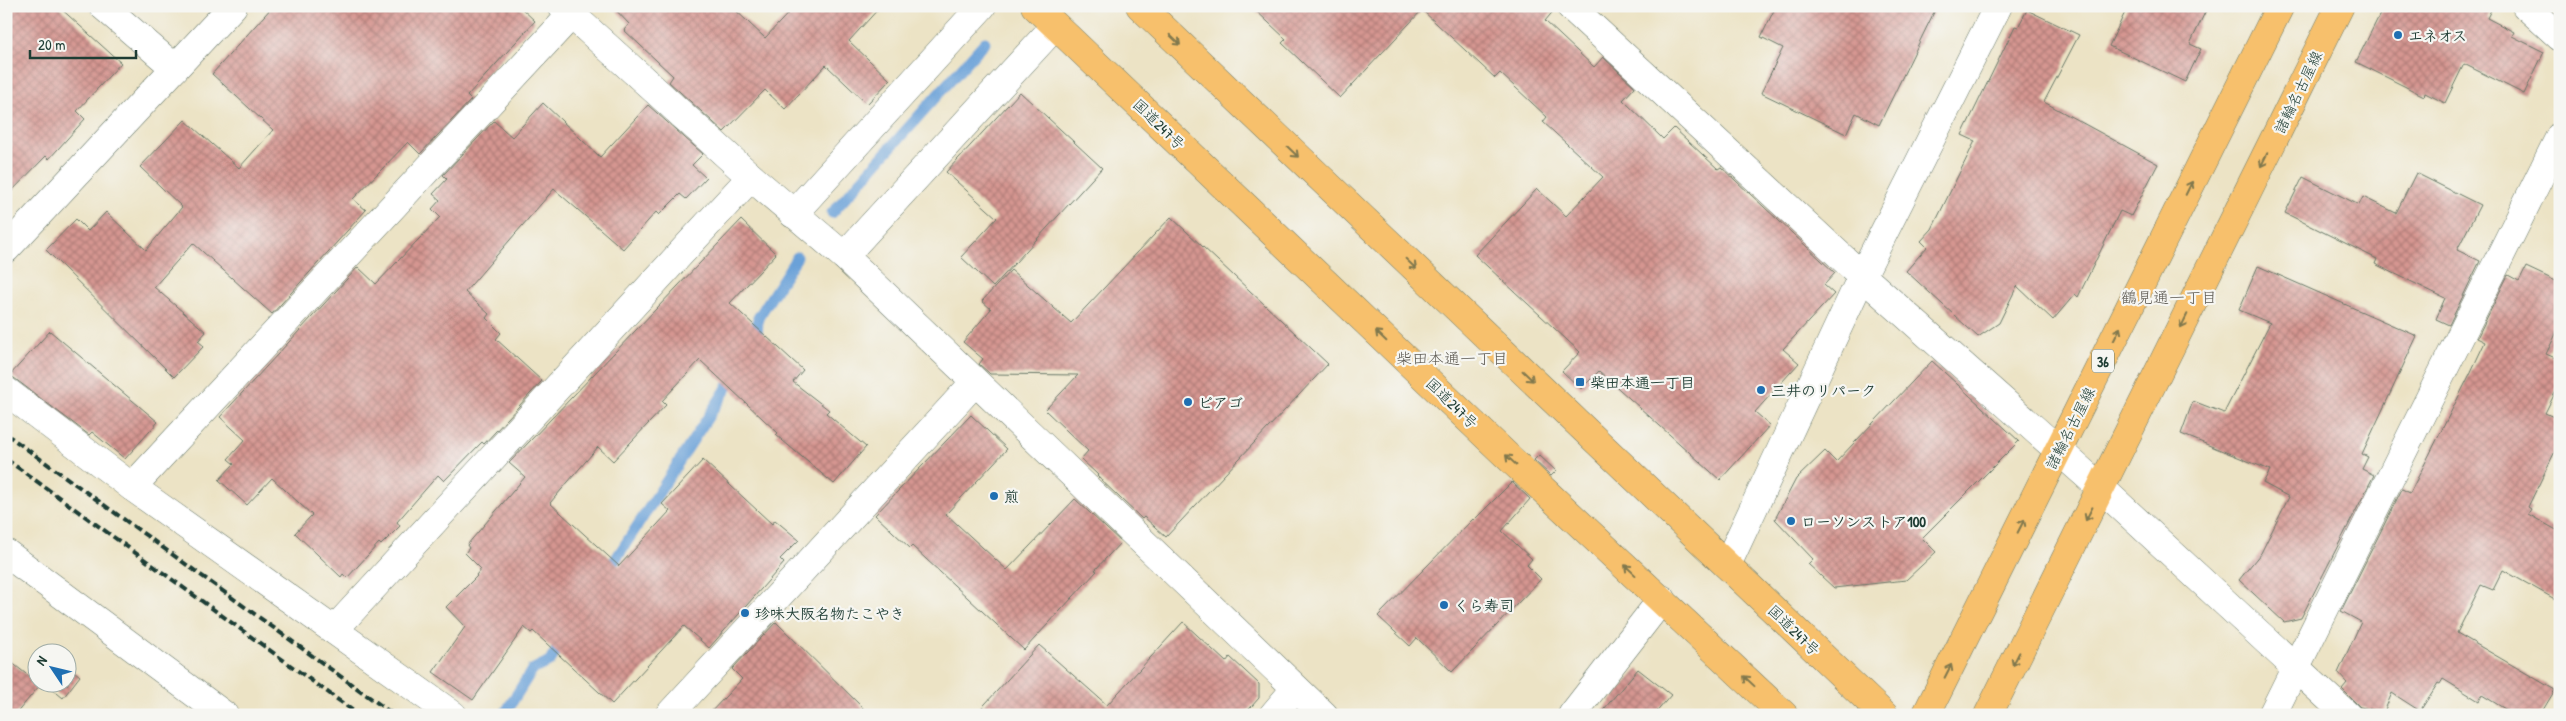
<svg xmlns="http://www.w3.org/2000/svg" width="2566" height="721" font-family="'Patrick Hand','Klee One',sans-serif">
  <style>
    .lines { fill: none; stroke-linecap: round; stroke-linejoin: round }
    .stream { stroke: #6ba1d8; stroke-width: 11 }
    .building { fill: url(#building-cross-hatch) }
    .minor-casing { stroke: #677767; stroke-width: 29 }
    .major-casing { stroke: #677767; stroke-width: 29 }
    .highway-casing { stroke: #677767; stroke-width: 29 }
    .minor { stroke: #fff; stroke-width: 28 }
    .major { stroke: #f7c06c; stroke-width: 28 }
    .highway { stroke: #f7c06c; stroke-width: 28 }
    .rail { stroke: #1f3d34; stroke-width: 4; stroke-dasharray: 8 4; stroke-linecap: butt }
    .oneway { stroke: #80784d }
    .poi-dot { fill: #1f6fb2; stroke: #f6f6f2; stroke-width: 2 }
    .labels { text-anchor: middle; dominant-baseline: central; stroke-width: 4.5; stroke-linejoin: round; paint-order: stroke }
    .shield { fill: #f6f6f2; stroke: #60746d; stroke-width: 1 }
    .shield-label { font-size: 14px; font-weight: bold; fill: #1f3d34 }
    .poi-label { font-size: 15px; font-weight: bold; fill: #1f3d34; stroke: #f6f6f2; text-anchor: start }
    .street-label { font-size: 15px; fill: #1f3d34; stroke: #f6f6f2 }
    .neighbourhood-label { font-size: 16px; fill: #5f5c55; stroke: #f6f6f2 }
  </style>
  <defs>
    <pattern id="building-cross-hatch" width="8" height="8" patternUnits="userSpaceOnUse" patternTransform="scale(1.25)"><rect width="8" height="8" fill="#d69691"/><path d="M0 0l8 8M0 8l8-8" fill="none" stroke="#ad7c77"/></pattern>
  </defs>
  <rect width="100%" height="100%" fill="#f6f6f2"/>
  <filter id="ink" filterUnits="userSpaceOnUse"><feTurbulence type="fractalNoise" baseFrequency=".02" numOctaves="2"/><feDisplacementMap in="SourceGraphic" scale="10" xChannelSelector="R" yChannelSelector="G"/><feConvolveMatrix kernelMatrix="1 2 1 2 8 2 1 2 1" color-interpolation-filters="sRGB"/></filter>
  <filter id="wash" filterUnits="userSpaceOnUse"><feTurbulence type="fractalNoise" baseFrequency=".0096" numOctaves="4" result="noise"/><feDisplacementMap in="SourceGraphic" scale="20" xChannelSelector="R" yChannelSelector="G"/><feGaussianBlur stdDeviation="1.12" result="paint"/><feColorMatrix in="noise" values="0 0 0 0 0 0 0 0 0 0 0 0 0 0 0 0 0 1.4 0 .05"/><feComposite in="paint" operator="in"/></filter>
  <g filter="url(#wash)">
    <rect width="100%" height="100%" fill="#ece3c5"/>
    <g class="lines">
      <!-- stream -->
      <g class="stream">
        <path d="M 832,213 L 985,42"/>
        <path d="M 755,343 L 757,340 L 758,318 L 797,257"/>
        <path d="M 606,574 L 736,374"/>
        <path d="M 504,715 L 532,670 L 550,661 L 563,640"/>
      </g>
    </g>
    <g id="blocks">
      <!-- building -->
      <g class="building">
        <path d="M 6,6 L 58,6 L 121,63 L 77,111 L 85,119 L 49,159 L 46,156 L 6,197 Z"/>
        <path d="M 273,6 L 519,6 L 535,21 L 467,96 L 471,100 L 420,154 L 408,142 L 353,199 L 366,210 L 272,314 L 193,243 L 154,287 L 206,332 L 198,341 L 204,346 L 174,377 L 46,250 L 76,219 L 88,231 L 106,212 L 146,250 L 182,207 L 140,167 L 185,120 L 239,168 L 273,130 L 212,74 Z"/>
        <path d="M 612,6 L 731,6 L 765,38 L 795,6 L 881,6 L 849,41 L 890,80 L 867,104 L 826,65 L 785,109 L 765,90 L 724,132 L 669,82 L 673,76 L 624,30 L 629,24 Z"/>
        <path d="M 1251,6 L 1555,6 L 1555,9 L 1545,21 L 1594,67 L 1603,57 L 1635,87 L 1623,100 L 1663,139 L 1674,128 L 1718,169 L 1721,167 L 1835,273 L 1824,285 L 1834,294 L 1783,349 L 1799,363 L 1755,412 L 1770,425 L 1720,480 L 1599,371 L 1581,389 L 1562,371 L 1580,352 L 1475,255 L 1537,189 L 1566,216 L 1603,177 L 1543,122 L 1547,117 L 1500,73 L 1495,78 L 1422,10 L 1340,98 L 1282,43 L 1286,39 Z"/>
        <path d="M 1776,6 L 1937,6 L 1879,125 L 1856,113 L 1846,134 L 1761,93 L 1783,48 L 1761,37 Z"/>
        <path d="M 2128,6 L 2208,6 L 2190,44 L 2201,49 L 2185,82 L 2109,46 Z"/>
        <path d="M 2384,6 L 2493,6 L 2487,18 L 2514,32 L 2512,36 L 2544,52 L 2524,94 L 2464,64 L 2445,103 L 2425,93 L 2424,96 L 2356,62 Z"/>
        <path d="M 2027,10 L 2079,35 L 2044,102 L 2158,164 L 2131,216 L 2120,211 L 2078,297 L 2075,294 L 2053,320 L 2017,286 L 1999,323 L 1978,337 L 1906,271 L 1927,247 L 1921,241 L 1932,229 L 1975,141 L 1962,135 L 2015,26 L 2018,27 Z"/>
        <path d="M 1020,92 L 1102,168 L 993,287 L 961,257 L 997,218 L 946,172 Z"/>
        <path d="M 543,103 L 600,157 L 648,105 L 703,154 L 692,165 L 706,178 L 686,199 L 680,194 L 659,215 L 656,212 L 623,249 L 554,189 L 465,292 L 489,314 L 486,318 L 501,333 L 496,339 L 542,381 L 484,444 L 482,442 L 444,481 L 438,475 L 397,522 L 400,526 L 381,545 L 379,543 L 347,578 L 343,574 L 341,577 L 295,533 L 312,515 L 272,478 L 247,505 L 219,480 L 234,464 L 228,459 L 245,440 L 220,417 L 358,267 L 376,284 L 440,217 L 432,209 L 440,200 L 433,194 L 447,179 L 443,175 L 494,121 L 512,137 Z"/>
        <path d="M 2416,173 L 2480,205 L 2457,250 L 2480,261 L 2449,325 L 2436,319 L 2445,298 L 2375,264 L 2377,259 L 2285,213 L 2303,177 L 2359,205 L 2363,197 L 2396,213 Z"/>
        <path d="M 1171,217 L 1328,364 L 1166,537 L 1144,517 L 1142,519 L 1097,476 L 1098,475 L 1081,459 L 1088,451 L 1045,410 L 1078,375 L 990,374 L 979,364 L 983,359 L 963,342 L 991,309 L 982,301 L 1011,270 L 1071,323 Z"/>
        <path d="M 741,220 L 776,254 L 730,303 L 803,370 L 793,382 L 829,410 L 826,413 L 866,447 L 834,484 L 776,435 L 778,433 L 700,360 L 662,401 L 666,405 L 613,461 L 598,447 L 550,503 L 619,566 L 670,511 L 662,504 L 703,460 L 772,524 L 775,520 L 799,540 L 780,559 L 784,563 L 709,648 L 684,626 L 612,704 L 533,631 L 531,633 L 524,627 L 473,700 L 433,672 L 465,627 L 446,607 L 477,576 L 476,575 L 481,569 L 465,553 L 469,548 L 467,545 L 525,477 L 509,463 Z"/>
        <path d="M 2258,266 L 2417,336 L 2362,454 L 2368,457 L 2362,469 L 2374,475 L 2301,618 L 2284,622 L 2239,580 L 2261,553 L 2289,497 L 2263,483 L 2270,470 L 2181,434 L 2193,401 L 2224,413 L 2270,323 L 2239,310 Z"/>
        <path d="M 2526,267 L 2560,283 L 2560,326 L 2546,354 L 2560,360 L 2560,383 L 2545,413 L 2560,420 L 2560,441 L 2528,507 L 2531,509 L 2528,514 L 2560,532 L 2560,602 L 2503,570 L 2493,590 L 2481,585 L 2457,633 L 2555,690 L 2540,715 L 2515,715 L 2482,695 L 2479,701 L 2443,679 L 2440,684 L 2438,683 L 2420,711 L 2392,693 L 2384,712 L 2360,707 L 2342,689 L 2347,683 L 2338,673 L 2361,622 L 2341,611 L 2402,489 L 2410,493 L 2470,374 L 2485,342 L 2477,338 L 2508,275 L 2519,281 Z"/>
        <path d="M 50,331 L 158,422 L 125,459 L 92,432 L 89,435 L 10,375 Z"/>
        <path d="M 1932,361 L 2019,441 L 1922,538 L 1936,552 L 1906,580 L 1834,588 L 1808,564 L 1813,559 L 1775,519 L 1796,479 L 1825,451 L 1836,462 Z"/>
        <path d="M 971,415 L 1007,449 L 946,514 L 1007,570 L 1075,499 L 1121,542 L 1095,570 L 1097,571 L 1024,650 L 912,546 L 910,548 L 875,515 Z"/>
        <path d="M 1539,455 L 1556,471 L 1551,476 L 1534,460 Z"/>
        <path d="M 1512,482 L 1530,499 L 1502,531 L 1532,559 L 1527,565 L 1541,579 L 1452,672 L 1417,638 L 1410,646 L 1378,616 L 1473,519 L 1474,520 Z"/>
        <path d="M 776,622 L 870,715 L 708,715 L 742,679 L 732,669 Z"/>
        <path d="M 1183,622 L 1226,662 L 1230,657 L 1259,684 L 1259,698 L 1244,715 L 975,715 L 1039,645 L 1107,705 Z"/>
        <path d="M 6,658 L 40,685 L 15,715 L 6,715 Z"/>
        <path d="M 68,666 L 80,676 L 63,698 L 46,684 L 68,684 Z"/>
        <path d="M 1638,669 L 1671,695 L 1654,715 L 1599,715 Z"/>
      </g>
    </g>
  </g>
  <g filter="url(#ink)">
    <use href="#blocks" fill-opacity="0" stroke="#677767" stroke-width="1"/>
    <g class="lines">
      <defs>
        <g id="minor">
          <path d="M 103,6 L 175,68"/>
          <path d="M 562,6 L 751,177 L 844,256 L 1324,715"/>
          <path d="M 1570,6 L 1862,276 L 2102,489 L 2347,715"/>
          <path d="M 2526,6 L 2560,37"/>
          <path d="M 793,214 L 982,6"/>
          <path d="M 6,249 L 233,6"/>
          <path d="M 844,256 L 1055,26"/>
          <path d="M 6,391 L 132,487 L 453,715"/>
          <path d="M 132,487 L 571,15"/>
          <path d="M 6,553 L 224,715"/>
          <path d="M 1727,565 L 1862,276 L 1998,6"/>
          <path d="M 334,630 L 751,177"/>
          <path d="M 669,715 L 975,382"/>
          <path d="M 1273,715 L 1295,689"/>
          <path d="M 1572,715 L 1662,599"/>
          <path d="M 2272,715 L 2560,136"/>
        </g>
        <g id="major">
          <path d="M 1926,715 L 2280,6"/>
          <path d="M 1988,715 L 2340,6"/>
        </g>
        <g id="highway">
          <path d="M 1035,6 L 1505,454 L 1784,715"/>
          <path d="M 1140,6 L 1884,715"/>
        </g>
      </defs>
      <!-- minor casing -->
      <use href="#minor" class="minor-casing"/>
      <!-- major casing -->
      <use href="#major" class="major-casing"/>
      <!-- highway casing -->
      <use href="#highway" class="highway-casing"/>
      <!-- minor -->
      <use href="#minor" class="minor"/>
      <!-- major -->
      <use href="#major" class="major"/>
      <!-- highway -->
      <use href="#highway" class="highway"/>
      <!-- rail -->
      <g class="rail">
        <path d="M 6,434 L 394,715"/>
        <path d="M 6,459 L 359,715"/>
      </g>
    </g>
    <!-- one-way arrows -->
    <defs><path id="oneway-shaft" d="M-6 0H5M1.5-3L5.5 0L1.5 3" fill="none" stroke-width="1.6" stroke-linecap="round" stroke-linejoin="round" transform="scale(1.25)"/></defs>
    <g class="oneway">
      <use href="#oneway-shaft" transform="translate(1175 40) rotate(44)"/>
      <use href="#oneway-shaft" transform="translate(1293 152) rotate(44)"/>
      <use href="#oneway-shaft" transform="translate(2264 160) rotate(116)"/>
      <use href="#oneway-shaft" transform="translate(2189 188) rotate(-64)"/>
      <use href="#oneway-shaft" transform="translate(1411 264) rotate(44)"/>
      <use href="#oneway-shaft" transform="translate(2184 321) rotate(116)"/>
      <use href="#oneway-shaft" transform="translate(2117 334) rotate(-64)"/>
      <use href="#oneway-shaft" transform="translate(1381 336) rotate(-136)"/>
      <use href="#oneway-shaft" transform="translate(1528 376) rotate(44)"/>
      <use href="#oneway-shaft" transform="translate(1511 460) rotate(-137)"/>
      <use href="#oneway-shaft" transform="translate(2089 514) rotate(117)"/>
      <use href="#oneway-shaft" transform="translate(2021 526) rotate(-63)"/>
      <use href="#oneway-shaft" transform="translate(1630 570) rotate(-137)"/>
      <use href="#oneway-shaft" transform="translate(2016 659) rotate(117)"/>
      <use href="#oneway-shaft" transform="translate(1948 671) rotate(-63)"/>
      <use href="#oneway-shaft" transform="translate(1749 681) rotate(-137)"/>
    </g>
  </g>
  <!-- markers -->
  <g class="poi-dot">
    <circle cx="2398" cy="35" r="5"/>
    <rect x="1575" y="377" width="10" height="10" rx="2.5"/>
    <circle cx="1761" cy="390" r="5"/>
    <circle cx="1188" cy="402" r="5"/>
    <circle cx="994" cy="496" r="5"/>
    <circle cx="1791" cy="521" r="5"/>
    <circle cx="1444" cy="605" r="5"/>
    <circle cx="745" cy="613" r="5"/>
  </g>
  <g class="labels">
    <!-- shield labels -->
    <rect class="shield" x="2092" y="349.5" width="22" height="23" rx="4"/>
    <g class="shield-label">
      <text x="2103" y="361">36</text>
    </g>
    <!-- poi labels -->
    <g class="poi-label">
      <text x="2408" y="35">エネオス</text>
      <text x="1590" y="382">柴田本通一丁目</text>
      <text x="1771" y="390">三井のリパーク</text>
      <text x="1198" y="402">ピアゴ</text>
      <text x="1004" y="496">煎</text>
      <text x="1801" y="521">ローソンストア100</text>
      <text x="1454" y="605">くら寿司</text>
      <text x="755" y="613">珍味大阪名物たこやき</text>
    </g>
    <!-- street labels -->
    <g class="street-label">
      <text transform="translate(2298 92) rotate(-64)">諸輪名古屋線</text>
      <text transform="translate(1159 124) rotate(44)">国道247号</text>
      <text transform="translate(1452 403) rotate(44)">国道247号</text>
      <text transform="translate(2070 428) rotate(-63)">諸輪名古屋線</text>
      <text transform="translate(1794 630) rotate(44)">国道247号</text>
    </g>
    <!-- neighbourhood labels -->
    <g class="neighbourhood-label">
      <text x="2169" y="297">鶴見通一丁目</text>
      <text x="1452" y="358">柴田本通一丁目</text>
    </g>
  </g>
  <!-- margin -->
  <rect width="2566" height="721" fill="none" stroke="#f6f6f2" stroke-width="25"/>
  <!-- north arrow -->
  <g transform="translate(52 668) rotate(305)"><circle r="24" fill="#f6f6f2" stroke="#a0aca6"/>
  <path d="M0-4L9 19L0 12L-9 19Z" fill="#1f6fb2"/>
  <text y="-8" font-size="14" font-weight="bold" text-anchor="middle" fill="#1f3d34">N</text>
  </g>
  <!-- scale -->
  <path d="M30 50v8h106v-8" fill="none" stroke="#1f3d34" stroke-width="2.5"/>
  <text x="38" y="50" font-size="15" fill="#1f3d34" stroke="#f6f6f2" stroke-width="4" paint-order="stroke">20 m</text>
</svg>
